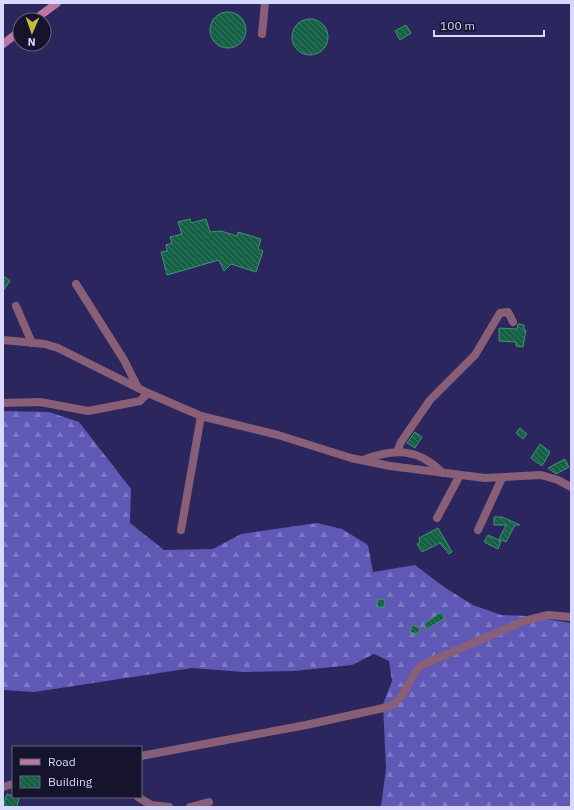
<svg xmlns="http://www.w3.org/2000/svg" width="574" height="810" font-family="'IBM Plex Sans',sans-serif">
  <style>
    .forest { fill: url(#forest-firs) }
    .building { fill: url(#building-back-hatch); stroke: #429472 }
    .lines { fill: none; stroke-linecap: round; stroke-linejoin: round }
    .street { stroke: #895f77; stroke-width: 8 }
    .secondary { stroke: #ba789f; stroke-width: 8 }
  </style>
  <defs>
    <pattern id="forest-firs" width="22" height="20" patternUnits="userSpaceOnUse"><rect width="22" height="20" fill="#5f58b5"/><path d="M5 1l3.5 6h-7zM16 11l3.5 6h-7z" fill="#7d77c4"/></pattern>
    <pattern id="building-back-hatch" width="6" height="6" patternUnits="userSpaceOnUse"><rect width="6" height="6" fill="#146146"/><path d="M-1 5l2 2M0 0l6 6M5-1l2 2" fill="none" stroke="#357762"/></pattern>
  </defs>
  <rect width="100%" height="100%" fill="#2c265e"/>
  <!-- forest -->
  <path class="forest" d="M 3,411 L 49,412 L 79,422 L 131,489 L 130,523 L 164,550 L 213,549 L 241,534 L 317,523 L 342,529 L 368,545 L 373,572 L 415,565 L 444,587 L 473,605 L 501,615 L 528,616 L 571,623 L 571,807 L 381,807 L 386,768 L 383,704 L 392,681 L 389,661 L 374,654 L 352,665 L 294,671 L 244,672 L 192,668 L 34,692 L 3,690 Z"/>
  <!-- building -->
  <g class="building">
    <circle cx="228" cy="30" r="18"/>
    <circle cx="310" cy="37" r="18"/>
    <path d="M 406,25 L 411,33 L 400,40 L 395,31 Z"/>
    <path d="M 190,219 L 191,223 L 206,219 L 210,232 L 221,231 L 237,236 L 238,232 L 261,239 L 258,249 L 263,251 L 256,272 L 231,264 L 224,271 L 219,260 L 167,275 L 161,252 L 167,251 L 166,245 L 172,243 L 170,237 L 182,234 L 178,222 Z"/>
    <path d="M 3,276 L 10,281 L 3,291 Z"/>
    <path d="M 518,324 L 524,325 L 524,330 L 526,330 L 523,347 L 516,346 L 516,342 L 499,341 L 499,328 L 517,329 Z"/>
    <path d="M 520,428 L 527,434 L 523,439 L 516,433 Z"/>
    <path d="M 415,432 L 422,437 L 415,448 L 407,443 Z"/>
    <path d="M 540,444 L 550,452 L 542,466 L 531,458 Z"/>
    <path d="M 565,459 L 569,467 L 556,474 L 548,468 Z"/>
    <path d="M 494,517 L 502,517 L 520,525 L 515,525 L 506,542 L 499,539 L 506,525 L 494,525 Z"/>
    <path d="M 438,528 L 452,552 L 449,554 L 440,543 L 422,552 L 417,544 L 420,542 L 419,538 Z"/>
    <path d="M 488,535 L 501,541 L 498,549 L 484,542 Z"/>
    <path d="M 378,599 L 385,600 L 384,607 L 377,607 Z"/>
    <path d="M 441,612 L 445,618 L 427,629 L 424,624 Z"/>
    <path d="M 412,625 L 420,628 L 418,634 L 410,632 Z"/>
    <path d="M 7,794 L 19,798 L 17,807 L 3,806 Z"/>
  </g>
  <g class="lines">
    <!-- street -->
    <g class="street">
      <path d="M 262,34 L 265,3"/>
      <path d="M 76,284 L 124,360 L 138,388"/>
      <path d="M 16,306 L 32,343"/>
      <path d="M 3,340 L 45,344 L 58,348 L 148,393 L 201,416 L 278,435 L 351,458 L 390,466 L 485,478 L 541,475 L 558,480 L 571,487"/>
      <path d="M 3,403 L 40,402 L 88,411 L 140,401 L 148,393"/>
      <path d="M 397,452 L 401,442 L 430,400 L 475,355 L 500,313 L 508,312 L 513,322"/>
      <path d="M 363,460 C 394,448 418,448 443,473"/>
      <path d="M 437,518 L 460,475"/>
      <path d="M 181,530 L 201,416"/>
      <path d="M 478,530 L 502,478"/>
      <path d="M 141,756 L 306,725 L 388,707 C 406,700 408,676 422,665 L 524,621 L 548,615 L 571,617"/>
      <path d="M 3,787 L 13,784"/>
      <path d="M 138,797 L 151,805 L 169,807"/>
      <path d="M 190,807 L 209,802"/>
    </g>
    <!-- secondary -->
    <g class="secondary">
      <path d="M 34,20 L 57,3"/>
      <path d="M 3,44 L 20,31"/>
    </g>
  </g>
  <!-- border -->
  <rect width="574" height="810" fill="none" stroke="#d7d8fc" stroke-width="8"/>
  <!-- legend -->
  <rect x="12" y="746" width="130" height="52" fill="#16142d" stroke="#636280"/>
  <rect x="20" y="759" width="20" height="6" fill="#ba789f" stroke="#636280"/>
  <text x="48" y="766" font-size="12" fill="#d7d8fc">Road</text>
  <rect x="20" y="776" width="20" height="12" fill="url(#building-back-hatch)" stroke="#636280"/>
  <text x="48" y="786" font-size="12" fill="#d7d8fc">Building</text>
  <!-- north arrow -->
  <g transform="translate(32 32) rotate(182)"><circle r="19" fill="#16142d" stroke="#636280"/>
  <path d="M0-3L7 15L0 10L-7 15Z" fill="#c7bb3b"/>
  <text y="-6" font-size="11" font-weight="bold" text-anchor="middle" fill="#d7d8fc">N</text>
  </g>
  <!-- scale -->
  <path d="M434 30v6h110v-6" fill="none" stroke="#d7d8fc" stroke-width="2"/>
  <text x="440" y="30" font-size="12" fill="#d7d8fc" stroke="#16142d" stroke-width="3" paint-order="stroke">100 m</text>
</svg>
